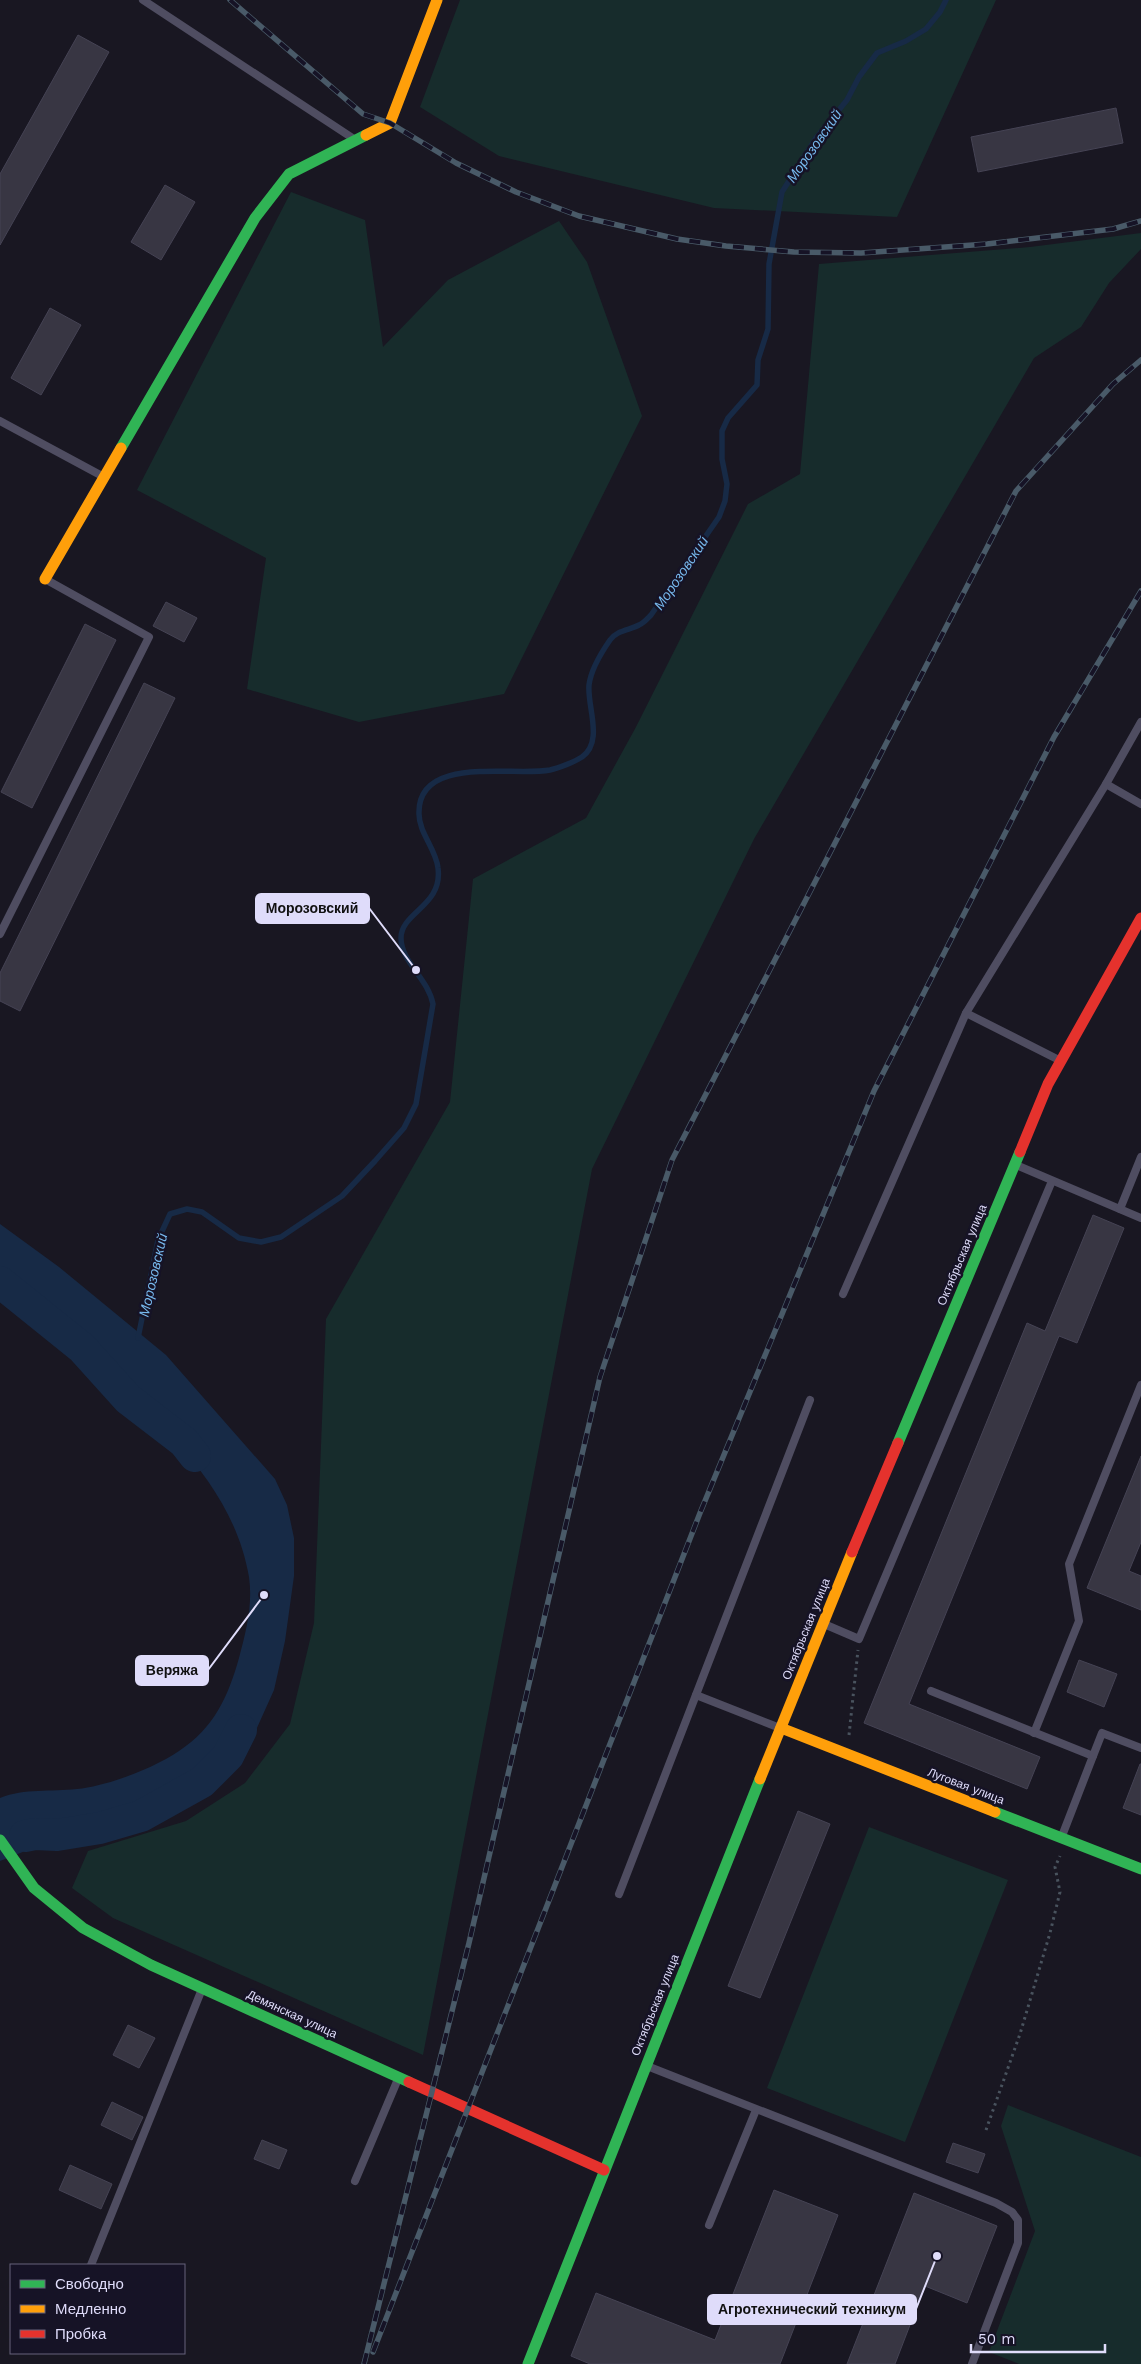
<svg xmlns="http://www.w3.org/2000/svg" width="1141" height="2364" font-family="'Work Sans',sans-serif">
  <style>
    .green { fill: #172c2c }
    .water { fill: #172a46 }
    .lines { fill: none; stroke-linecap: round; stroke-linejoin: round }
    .stream { stroke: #172a46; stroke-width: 5.5 }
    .river { stroke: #172a46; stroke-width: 32 }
    .building { fill: #383643; stroke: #454354 }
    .path { stroke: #49535e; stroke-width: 3; stroke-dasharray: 2.5 4; stroke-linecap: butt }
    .lane { stroke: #4f4d61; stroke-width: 8 }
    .fast { stroke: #30b455; stroke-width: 11 }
    .slow { stroke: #ff9f0a; stroke-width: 11 }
    .jam { stroke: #e5322d; stroke-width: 11 }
    .rail-casing { stroke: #495a68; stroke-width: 5.5 }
    .rail { stroke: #161326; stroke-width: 4; stroke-dasharray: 11; stroke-linecap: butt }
    .labels { text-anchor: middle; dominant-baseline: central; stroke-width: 5; stroke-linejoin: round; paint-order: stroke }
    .street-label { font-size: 12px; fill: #dfdcfa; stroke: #161326 }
    .water-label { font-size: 14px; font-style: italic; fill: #77b8ed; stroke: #161326 }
    .leader { fill: none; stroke: #dfdcfa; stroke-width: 2 }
    .callout-dot { fill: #dfdcfa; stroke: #161326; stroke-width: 2 }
    .callout { fill: #dfdcfa; stroke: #dfdcfa; stroke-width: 2 }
    .callout-label { font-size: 14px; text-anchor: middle; font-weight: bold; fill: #111 }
  </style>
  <rect width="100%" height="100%" fill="#191722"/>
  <!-- green -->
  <g class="green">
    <path d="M 460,0 L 996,0 L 897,217 L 714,208 L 499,156 L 420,107 Z"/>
    <path d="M 291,192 L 365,220 L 383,347 L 448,280 L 559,221 L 587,262 L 642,416 L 504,694 L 359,722 L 247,689 L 266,558 L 137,490 Z"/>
    <path d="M 1141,233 L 1141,249 L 1109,283 L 1081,327 L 1034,358 L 754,839 L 592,1169 L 423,2055 L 113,1918 L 72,1888 L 88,1851 L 186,1821 L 245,1783 L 290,1724 L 314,1623 L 326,1319 L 450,1102 L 473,879 L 586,818 L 636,727 L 748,504 L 800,474 L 819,264 L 1030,247 Z"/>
    <path d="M 869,1827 L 1008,1880 L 905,2142 L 767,2088 Z"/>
    <path d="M 1008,2105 L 1141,2157 L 1141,2364 L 1019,2364 L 989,2352 L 1035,2231 L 1001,2126 Z"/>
  </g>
  <!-- water -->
  <path class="water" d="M 0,1224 L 59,1267 L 166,1355 L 275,1479 L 287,1505 L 294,1538 L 294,1576 L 285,1641 L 274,1690 L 256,1730 L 223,1763 L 183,1790 L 126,1815 L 83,1828 L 0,1861 L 0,1798 C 25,1788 51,1792 77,1789 C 108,1786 154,1768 179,1751 C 214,1728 228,1697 239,1658 C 246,1632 253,1605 249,1577 C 234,1489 165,1427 103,1370 C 69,1340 35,1309 0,1280 Z"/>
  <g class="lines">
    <!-- stream -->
    <g class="stream">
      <path d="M 138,1338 L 158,1240 L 170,1214 L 187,1209 L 202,1212 L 239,1238 L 261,1242 L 281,1237 L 342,1196 L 375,1161 L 404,1128 L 416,1104 L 433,1004 C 428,978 401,962 401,938 C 401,912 443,906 438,868 C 436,849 419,833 419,814 C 417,754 514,777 550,770 C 559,768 574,762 582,757 C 604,741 587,707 589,685 C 591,669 601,653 610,640 C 617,630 630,630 639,625 C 644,623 648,618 651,615 L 719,517 L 725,501 L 727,484 L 722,459 L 722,431 L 728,418 L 757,385 L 758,360 L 768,329 L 769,264 L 782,192 L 816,138 L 847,100 L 859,77 L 877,53 L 906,41 L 926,29 L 940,12 L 946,0"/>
      <path d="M 128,1399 L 130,1387"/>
    </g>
    <!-- river -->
    <g class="river">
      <path d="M 0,1282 L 82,1348 L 128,1399 L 184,1442 L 195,1456"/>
      <path d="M 25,1836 L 35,1834 L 57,1835 L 100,1828 L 141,1816 L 202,1782 L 228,1756 L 241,1730"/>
    </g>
  </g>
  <!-- building -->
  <g class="building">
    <path d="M 78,35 L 109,52 L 0,245 L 0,174 Z"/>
    <path d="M 1116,108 L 1123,143 L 978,172 L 971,137 Z"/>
    <path d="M 165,185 L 195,202 L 161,260 L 131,242 Z"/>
    <path d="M 50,308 L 81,325 L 41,395 L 11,378 Z"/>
    <path d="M 166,602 L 197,618 L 184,642 L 153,626 Z"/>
    <path d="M 85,624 L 116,640 L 32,808 L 1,792 Z"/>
    <path d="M 144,683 L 175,698 L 20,1011 L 0,1001 L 0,973 Z"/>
    <path d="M 1093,1215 L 1124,1228 L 1077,1343 L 1059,1336 L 909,1704 L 1040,1757 L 1027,1789 L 864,1723 L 1027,1323 L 1045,1331 Z"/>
    <path d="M 1141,1456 L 1141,1542 L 1129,1571 L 1141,1576 L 1141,1610 L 1087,1588 Z"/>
    <path d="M 1079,1660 L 1117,1674 L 1104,1707 L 1067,1692 Z"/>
    <path d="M 1140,1764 L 1141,1764 L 1141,1815 L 1123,1808 Z"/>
    <path d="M 798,1811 L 830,1824 L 760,1998 L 728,1986 Z"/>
    <path d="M 128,2025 L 155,2038 L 139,2068 L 113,2055 Z"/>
    <path d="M 112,2102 L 143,2117 L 132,2140 L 101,2125 Z"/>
    <path d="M 262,2140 L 287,2150 L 279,2169 L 254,2159 Z"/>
    <path d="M 953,2143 L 985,2154 L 978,2173 L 946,2162 Z"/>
    <path d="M 70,2165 L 112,2184 L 101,2209 L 59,2190 Z"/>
    <path d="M 774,2190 L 838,2215 L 780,2364 L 590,2364 L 571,2356 L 596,2293 L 715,2340 Z"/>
    <path d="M 914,2193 L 997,2226 L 967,2303 L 925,2286 L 895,2364 L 847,2364 Z"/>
  </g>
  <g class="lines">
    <!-- path -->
    <g class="path">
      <path d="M 849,1735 L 858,1650"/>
      <path d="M 986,2130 L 1020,2034 L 1050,1933 L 1060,1892 L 1055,1867 L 1060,1856"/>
    </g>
    <!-- lane -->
    <g class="lane">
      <path d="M 143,0 L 354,139"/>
      <path d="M 0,421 L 104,477"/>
      <path d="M 1106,784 L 1141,804"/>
      <path d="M 0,934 L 149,637 L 45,579"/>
      <path d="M 966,1013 L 1106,784 L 1141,722"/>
      <path d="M 1016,1165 L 1141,1218"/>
      <path d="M 1120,1209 L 1141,1157"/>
      <path d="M 843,1294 L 966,1013 L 1059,1060"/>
      <path d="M 824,1624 L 859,1639 L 1052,1181"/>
      <path d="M 931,1691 L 1093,1756 L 1062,1836"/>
      <path d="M 696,1695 L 780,1728"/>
      <path d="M 1034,1733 L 1079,1621 L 1069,1564 L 1141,1385"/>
      <path d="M 1093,1756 L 1102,1733 L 1141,1748"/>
      <path d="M 619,1894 L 810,1400"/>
      <path d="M 647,2066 L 996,2203 L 1012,2212 L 1018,2220 L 1018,2243 L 972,2364"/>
      <path d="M 355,2181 L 398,2079"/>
      <path d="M 709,2225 L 756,2110"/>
      <path d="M 91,2265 L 202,1989"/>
    </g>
    <!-- fast -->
    <g class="fast">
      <path d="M 121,448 L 255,218 L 289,174 L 366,135"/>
      <path d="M 898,1443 L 1020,1152"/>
      <path d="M 995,1812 L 1141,1869"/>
      <path d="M 0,1840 L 34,1888 L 83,1928 L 151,1965 L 409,2082"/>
      <path d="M 528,2364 L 760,1779"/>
    </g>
    <!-- slow -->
    <g class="slow">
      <path d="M 366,135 L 390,123 L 437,0"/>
      <path d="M 45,579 L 121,448"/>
      <path d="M 781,1728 L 995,1812"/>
      <path d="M 760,1779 L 852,1552"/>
    </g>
    <!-- jam -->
    <g class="jam">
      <path d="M 1020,1152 L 1048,1084 L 1141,918"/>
      <path d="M 852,1552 L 898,1443"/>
      <path d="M 409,2082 L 604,2170"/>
    </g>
    <defs>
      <g id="rail">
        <path d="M 230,0 L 363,114 L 390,123 L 456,163 L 516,192 L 579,216 L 677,239 L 726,246 L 794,252 L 861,253 L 987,244 L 1113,229 L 1141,221"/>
        <path d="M 373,2352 L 700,1513 L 874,1091 L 1054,737 L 1141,591"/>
        <path d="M 364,2364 L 469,1943 L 600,1377 L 672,1160 L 1016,491 L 1113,384 L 1141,360"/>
      </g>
    </defs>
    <!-- rail casing -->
    <use href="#rail" class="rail-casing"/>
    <!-- rail -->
    <use href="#rail" class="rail"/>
  </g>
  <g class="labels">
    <!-- street labels -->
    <g class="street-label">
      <text transform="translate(962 1255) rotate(-67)">Октябрьская улица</text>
      <text transform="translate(806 1629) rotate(-68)">Октябрьская улица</text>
      <text transform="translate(966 1786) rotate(21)">Луговая улица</text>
      <text transform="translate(655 2005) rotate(-68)">Октябрьская улица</text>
      <text transform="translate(292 2014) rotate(25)">Демянская улица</text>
    </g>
    <!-- water labels -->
    <g class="water-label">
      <text transform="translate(814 146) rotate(-55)">Морозовский</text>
      <text transform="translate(681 573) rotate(-56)">Морозовский</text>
      <text transform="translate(153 1275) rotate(-77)">Морозовский</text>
    </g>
  </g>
  <!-- callouts -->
  <path class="leader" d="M416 970L369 908M264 1595L208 1670M937 2256L916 2309"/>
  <g class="callout-dot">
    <circle cx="416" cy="970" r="5"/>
    <circle cx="264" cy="1595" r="5"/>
    <circle cx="937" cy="2256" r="5"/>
  </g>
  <g class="callout">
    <rect x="256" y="894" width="113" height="29" rx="5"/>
    <rect x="136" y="1656" width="72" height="29" rx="5"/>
    <rect x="708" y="2295" width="208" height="29" rx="5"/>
  </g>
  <g class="callout-label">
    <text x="312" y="913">Морозовский</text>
    <text x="172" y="1675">Веряжа</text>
    <text x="812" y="2314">Агротехнический техникум</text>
  </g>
  <!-- legend -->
  <rect x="10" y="2264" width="175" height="90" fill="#161326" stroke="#66637b"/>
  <rect x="20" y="2280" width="25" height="8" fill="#30b455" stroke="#66637b"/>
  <text x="55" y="2289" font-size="15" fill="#dfdcfa">Свободно</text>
  <rect x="20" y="2305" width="25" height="8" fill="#ff9f0a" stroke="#66637b"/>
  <text x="55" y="2314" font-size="15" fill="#dfdcfa">Медленно</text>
  <rect x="20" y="2330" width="25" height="8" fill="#e5322d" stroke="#66637b"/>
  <text x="55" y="2339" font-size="15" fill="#dfdcfa">Пробка</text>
  <!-- scale -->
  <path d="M971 2344v8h134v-8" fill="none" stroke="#dfdcfa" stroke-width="2.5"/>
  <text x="978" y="2344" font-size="15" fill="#dfdcfa" stroke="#161326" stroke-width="4" paint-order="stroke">50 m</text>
</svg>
